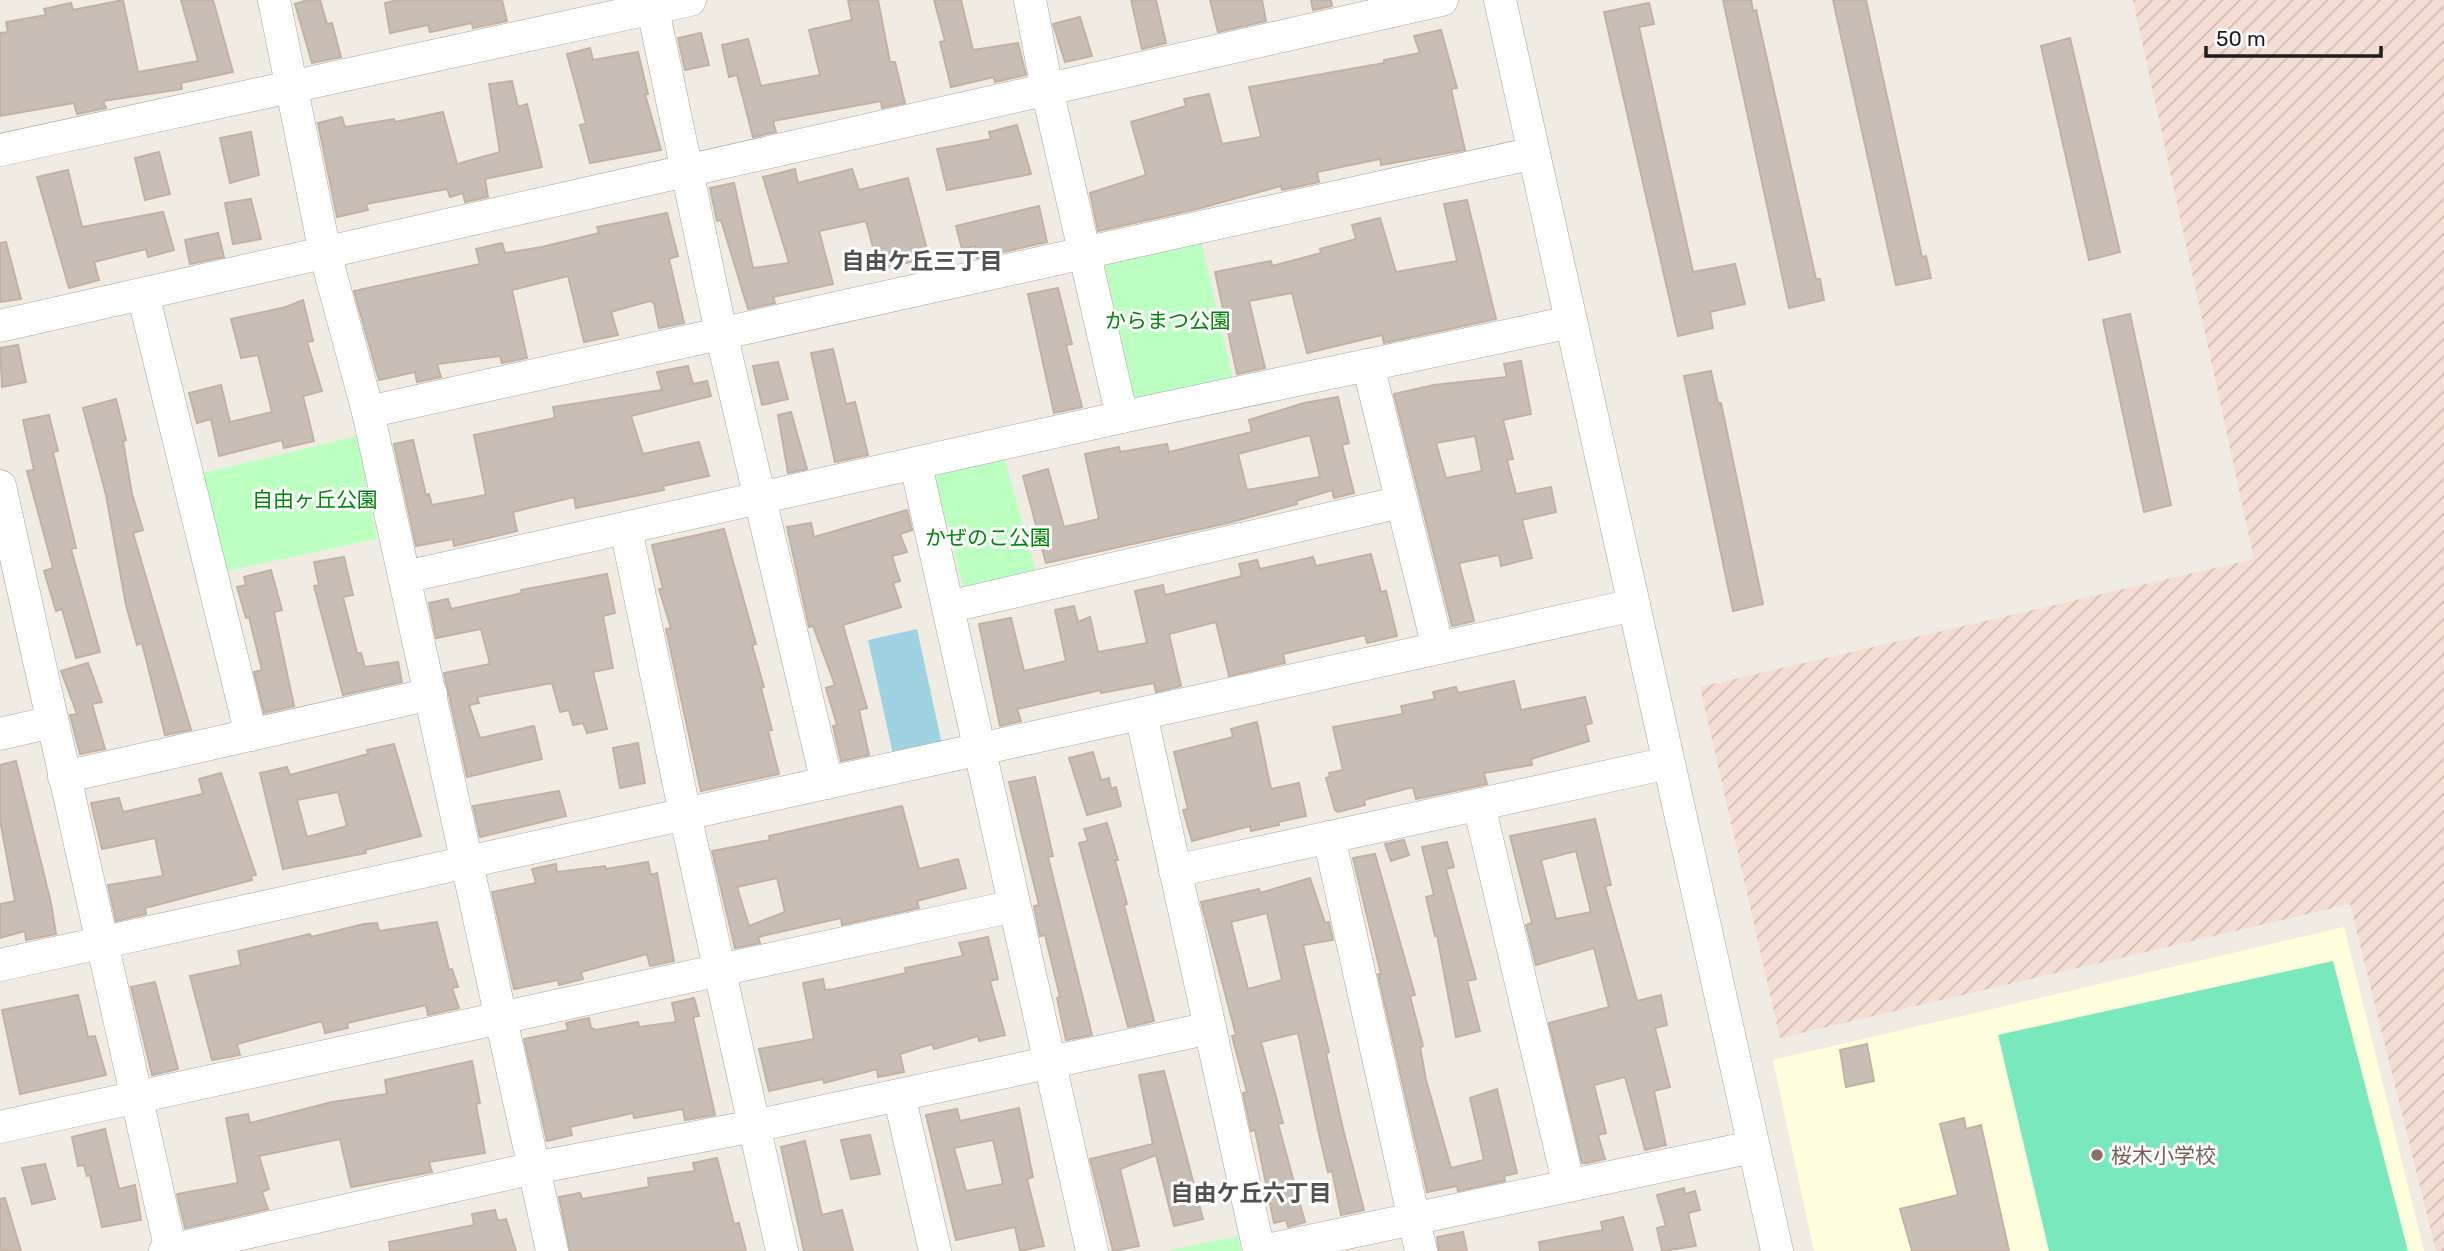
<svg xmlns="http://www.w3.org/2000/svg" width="2444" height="1251" font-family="Rubik,'Noto Sans JP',sans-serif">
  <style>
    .education { fill: #ffd }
    .military { fill: url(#military-furrows) }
    .park { fill: #bbffc1 }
    .pitch { fill: #79e8bd }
    .water { fill: #9fd3e2 }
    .building { fill: #c9beb6; stroke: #c3b2a4; stroke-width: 2; fill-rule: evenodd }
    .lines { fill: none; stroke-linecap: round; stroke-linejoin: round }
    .minor-casing { stroke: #a5a5a5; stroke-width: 33 }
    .minor { stroke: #fff; stroke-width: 32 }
    .education-dot { fill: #8d6e63; stroke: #fff; stroke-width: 2.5 }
    .labels { text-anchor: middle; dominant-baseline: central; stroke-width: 6; stroke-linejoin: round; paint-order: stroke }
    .park-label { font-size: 21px; fill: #00880c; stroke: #fff }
    .education-label { font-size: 21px; fill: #785e54; stroke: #fff; text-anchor: start }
    .neighbourhood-label { font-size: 23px; font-weight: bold; fill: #515151; stroke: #fff }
  </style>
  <defs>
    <pattern id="military-furrows" width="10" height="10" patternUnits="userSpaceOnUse" patternTransform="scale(1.75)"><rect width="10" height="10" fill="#f4ddd5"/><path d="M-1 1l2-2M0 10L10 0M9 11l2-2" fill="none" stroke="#d1bdb6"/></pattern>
  </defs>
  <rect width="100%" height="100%" fill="#f0ece3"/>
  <!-- education -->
  <path class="education" d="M 2344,927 L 2424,1251 L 1814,1251 L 1773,1060 Z"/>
  <!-- military -->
  <path class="military" d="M 2133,0 L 2444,0 L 2444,1251 L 2436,1251 L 2350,904 L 1780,1038 L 1700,687 L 2254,559 Z"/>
  <!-- park -->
  <g class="park">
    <path d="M 1201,241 L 1233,379 L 1135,402 L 1104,262 Z"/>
    <path d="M 357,436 L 377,539 L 221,572 L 200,474 Z"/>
    <path d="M 1004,457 L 1036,571 L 964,590 L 934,474 Z"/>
    <path d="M 1238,1236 L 1241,1251 L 1167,1251 Z"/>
  </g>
  <!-- pitch -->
  <path class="pitch" d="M 2333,961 L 2408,1251 L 2049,1251 L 1998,1035 Z"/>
  <!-- water -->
  <path class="water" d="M 917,629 L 942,744 L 893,754 L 868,640 Z"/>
  <!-- building -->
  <g class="building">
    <path d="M 123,0 L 138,72 L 198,61 L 181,0 L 213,0 L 233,72 L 181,83 L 182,89 L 103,101 L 106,108 L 77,114 L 74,103 L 0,116 L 0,33 L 8,32 L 6,22 L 46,15 L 44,9 L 71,3 L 73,10 Z"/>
    <path d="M 308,0 L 320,0 L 327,24 L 332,23 L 341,57 L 312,63 L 295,4 Z"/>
    <path d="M 398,0 L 502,0 L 507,21 L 473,28 L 472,23 L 430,32 L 428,25 L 390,33 L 385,3 Z"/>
    <path d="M 848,0 L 878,0 L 890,62 L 895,62 L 905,103 L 882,108 L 881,101 L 773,121 L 776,132 L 753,137 L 737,75 L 729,77 L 722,45 L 748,39 L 761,86 L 820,75 L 809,30 L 852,20 Z"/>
    <path d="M 934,0 L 961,0 L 973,50 L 1018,43 L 1026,75 L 995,82 L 994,77 L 951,87 L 940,42 L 945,41 Z"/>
    <path d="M 1131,0 L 1156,0 L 1166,43 L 1142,49 Z"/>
    <path d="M 1210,0 L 1262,0 L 1266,21 L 1218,32 Z"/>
    <path d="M 1311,0 L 1331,0 L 1332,6 L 1313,10 Z"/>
    <path d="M 1723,0 L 1751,0 L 1753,11 L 1756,10 L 1816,279 L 1820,279 L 1824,300 L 1789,308 Z"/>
    <path d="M 1833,0 L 1866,0 L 1922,257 L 1926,256 L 1931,278 L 1896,285 Z"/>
    <path d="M 1649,3 L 1654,24 L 1639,27 L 1693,272 L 1735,264 L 1745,304 L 1710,312 L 1713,328 L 1678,336 L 1604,12 Z"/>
    <path d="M 1080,17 L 1092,56 L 1065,62 L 1053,24 Z"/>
    <path d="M 1441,30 L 1457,88 L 1451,89 L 1465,150 L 1381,165 L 1380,159 L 1317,172 L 1319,182 L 1282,190 L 1281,186 L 1197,209 L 1098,231 L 1090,193 L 1146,175 L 1131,122 L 1186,106 L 1184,99 L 1209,94 L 1222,144 L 1261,137 L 1249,87 L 1384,63 L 1384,60 L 1420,53 L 1414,36 Z"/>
    <path d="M 701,33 L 709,65 L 685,70 L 678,38 Z"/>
    <path d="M 2070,38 L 2120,252 L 2089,260 L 2041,46 Z"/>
    <path d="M 590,48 L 593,60 L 638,52 L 648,94 L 645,94 L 661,150 L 590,163 L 580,125 L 586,124 L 567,54 Z"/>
    <path d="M 512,81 L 518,107 L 527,104 L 542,167 L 485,179 L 488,197 L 465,202 L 463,193 L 450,197 L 447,189 L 366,204 L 368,210 L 337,217 L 318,123 L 342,117 L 345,127 L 394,119 L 395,122 L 443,112 L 457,164 L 500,152 L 489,84 Z"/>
    <path d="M 1017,125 L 1031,174 L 947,190 L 937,149 L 991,139 L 989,132 Z"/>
    <path d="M 251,132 L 259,175 L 230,183 L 220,138 Z"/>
    <path d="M 159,152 L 170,194 L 145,200 L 135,158 Z"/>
    <path d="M 795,169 L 798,183 L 852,169 L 859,190 L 908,178 L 929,257 L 879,270 L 866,221 L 819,231 L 833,284 L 773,297 L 775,303 L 748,309 L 721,220 L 717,221 L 710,188 L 734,183 L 753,268 L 789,263 L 763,177 Z"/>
    <path d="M 68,170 L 82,227 L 163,212 L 174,250 L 148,257 L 146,249 L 94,262 L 99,280 L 69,288 L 37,177 Z"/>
    <path d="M 251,199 L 261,239 L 233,244 L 225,203 Z"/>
    <path d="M 1467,200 L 1496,319 L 1384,343 L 1382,335 L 1307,353 L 1292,293 L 1249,301 L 1265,368 L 1237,374 L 1215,272 L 1271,261 L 1272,266 L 1321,253 L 1320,249 L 1356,239 L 1352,225 L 1380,218 L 1396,272 L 1457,261 L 1444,204 Z"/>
    <path d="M 1039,206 L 1047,242 L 977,258 L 975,246 L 962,249 L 956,226 Z"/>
    <path d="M 667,213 L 678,256 L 669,259 L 684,323 L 659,328 L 654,303 L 650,301 L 611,312 L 618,335 L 584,342 L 568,276 L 512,290 L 527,358 L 502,363 L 500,356 L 437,364 L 441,377 L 417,382 L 415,372 L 379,380 L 354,291 L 480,264 L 476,249 L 502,243 L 505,253 L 542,247 L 599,233 L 597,227 Z"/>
    <path d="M 218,233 L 224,257 L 190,264 L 185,240 Z"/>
    <path d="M 6,242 L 21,299 L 0,302 L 0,243 Z"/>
    <path d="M 1058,288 L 1072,344 L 1066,345 L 1082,407 L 1054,413 L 1028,294 Z"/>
    <path d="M 303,300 L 313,341 L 307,342 L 322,391 L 303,396 L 314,441 L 284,448 L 282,440 L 219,456 L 211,419 L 197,423 L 189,393 L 221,385 L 230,422 L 272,412 L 258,355 L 241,358 L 231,319 L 286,307 Z"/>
    <path d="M 2130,314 L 2171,505 L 2144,512 L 2103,320 Z"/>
    <path d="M 18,345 L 26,382 L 2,387 L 0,348 Z"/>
    <path d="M 833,349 L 846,404 L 855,402 L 868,455 L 835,462 L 811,353 Z"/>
    <path d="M 1521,361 L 1531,414 L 1503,420 L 1513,459 L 1507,460 L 1516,494 L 1551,487 L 1556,512 L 1522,520 L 1532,558 L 1501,566 L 1499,555 L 1459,563 L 1474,621 L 1452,626 L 1394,394 L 1434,385 L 1507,377 L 1504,364 ZM 1475,436 L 1482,471 L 1446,478 L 1436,443 Z"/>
    <path d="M 778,362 L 788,399 L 762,405 L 753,366 Z"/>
    <path d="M 688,366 L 693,384 L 707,381 L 711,396 L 631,416 L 643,454 L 699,442 L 709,476 L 663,486 L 664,490 L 576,508 L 574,497 L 513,512 L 517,531 L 454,546 L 453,539 L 416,546 L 394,444 L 413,440 L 426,495 L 429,494 L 432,505 L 486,495 L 474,435 L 555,418 L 553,407 L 662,390 L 657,372 Z"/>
    <path d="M 1711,371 L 1718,403 L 1721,403 L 1763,604 L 1733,611 L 1684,376 Z"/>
    <path d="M 1338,397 L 1349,443 L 1342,445 L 1354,493 L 1334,498 L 1332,490 L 1296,501 L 1297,504 L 1228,523 L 1046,563 L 1023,476 L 1048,469 L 1064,527 L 1099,519 L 1085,454 L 1119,447 L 1120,452 L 1167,444 L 1169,452 L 1252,432 L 1249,420 L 1304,403 ZM 1310,435 L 1320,477 L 1247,490 L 1238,454 Z"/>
    <path d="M 116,399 L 126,440 L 123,441 L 132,494 L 143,530 L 133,533 L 191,730 L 165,735 L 142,643 L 137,645 L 126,605 L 106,495 L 83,408 Z"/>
    <path d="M 791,412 L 807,469 L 788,473 L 778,415 Z"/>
    <path d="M 49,415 L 58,451 L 53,452 L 76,548 L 71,549 L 100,652 L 76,658 L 62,609 L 56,611 L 44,571 L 53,568 L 27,471 L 34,470 L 23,420 Z"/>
    <path d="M 907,510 L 912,530 L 900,534 L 907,552 L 892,556 L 900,581 L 893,583 L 901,607 L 843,625 L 867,708 L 859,710 L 869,755 L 841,761 L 833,726 L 837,725 L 826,688 L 835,685 L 813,626 L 809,627 L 787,527 L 811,523 L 814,537 Z"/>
    <path d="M 724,529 L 756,644 L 752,645 L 764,687 L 761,688 L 772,730 L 768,731 L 779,774 L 701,791 L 666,629 L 671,628 L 659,589 L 663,589 L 652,545 Z"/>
    <path d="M 1371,554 L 1381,592 L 1386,591 L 1397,636 L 1367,643 L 1365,635 L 1283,654 L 1285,663 L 1229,676 L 1216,622 L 1169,634 L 1181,686 L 1156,692 L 1154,683 L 1101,693 L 1101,690 L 1017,709 L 1021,721 L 1000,726 L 979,624 L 1011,618 L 1024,671 L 1066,661 L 1055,610 L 1074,606 L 1078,622 L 1090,617 L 1098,652 L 1147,643 L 1135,591 L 1163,585 L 1165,595 L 1242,576 L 1239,564 L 1257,560 L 1260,569 L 1313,557 L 1316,566 Z"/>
    <path d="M 344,557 L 353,595 L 343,597 L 357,653 L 361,653 L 365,667 L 398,662 L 402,682 L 343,695 L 314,586 L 319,585 L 314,562 Z"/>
    <path d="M 271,570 L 282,610 L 274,612 L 294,706 L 264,713 L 254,672 L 262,670 L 249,617 L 246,618 L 237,587 L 246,585 L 244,577 Z"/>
    <path d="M 607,574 L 615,613 L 603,616 L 613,668 L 593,672 L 607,729 L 587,733 L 583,723 L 573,725 L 569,710 L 560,712 L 552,683 L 477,697 L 479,703 L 469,705 L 480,738 L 534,726 L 542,759 L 467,777 L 444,673 L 490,664 L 481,629 L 436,638 L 429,603 L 448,599 L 451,609 L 522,593 L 521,590 Z"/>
    <path d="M 88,663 L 102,702 L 92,704 L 105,749 L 80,754 L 70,715 L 77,714 L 61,671 Z"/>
    <path d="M 1514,681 L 1521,710 L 1585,697 L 1592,723 L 1585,725 L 1589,741 L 1531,759 L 1532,765 L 1484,773 L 1487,784 L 1416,799 L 1413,787 L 1364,800 L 1365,805 L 1338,812 L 1335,810 L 1326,778 L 1330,777 L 1329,773 L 1343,770 L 1333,727 L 1403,714 L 1401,706 L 1435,699 L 1433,692 L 1456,687 L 1458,693 Z"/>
    <path d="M 1257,722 L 1271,789 L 1299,783 L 1306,816 L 1278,822 L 1279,825 L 1251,831 L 1250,826 L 1192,841 L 1183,810 L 1188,809 L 1174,752 L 1233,737 L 1231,729 Z"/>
    <path d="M 638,743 L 645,783 L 620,788 L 613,748 Z"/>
    <path d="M 394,744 L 421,836 L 365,850 L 366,853 L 283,869 L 260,773 L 287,767 L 290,775 L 368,754 L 367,750 ZM 338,792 L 347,826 L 307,837 L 297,800 Z"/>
    <path d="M 1093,752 L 1101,780 L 1109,778 L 1111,789 L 1116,787 L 1121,806 L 1087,815 L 1069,758 Z"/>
    <path d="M 16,761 L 51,903 L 56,934 L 26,940 L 25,931 L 0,938 L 0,904 L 15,901 L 0,820 L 0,765 Z"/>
    <path d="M 221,773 L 256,875 L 251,876 L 252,880 L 145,908 L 146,914 L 116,921 L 108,885 L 163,876 L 155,838 L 102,849 L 91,803 L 119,798 L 123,812 L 203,794 L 199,779 Z"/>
    <path d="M 1035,777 L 1053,856 L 1048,857 L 1092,1035 L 1066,1040 L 1057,998 L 1060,997 L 1045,935 L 1040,936 L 1034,906 L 1039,905 L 1009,782 Z"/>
    <path d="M 559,791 L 566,816 L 480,837 L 473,806 Z"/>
    <path d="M 902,806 L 919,869 L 958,859 L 966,888 L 917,901 L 919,908 L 842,925 L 841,918 L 758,937 L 760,943 L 735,948 L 712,851 L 770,840 L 769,836 ZM 777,878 L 785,912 L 749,926 L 737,887 Z"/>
    <path d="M 1595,819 L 1611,885 L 1605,886 L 1637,1001 L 1661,995 L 1667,1025 L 1655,1028 L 1670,1087 L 1654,1091 L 1666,1145 L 1645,1150 L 1625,1077 L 1594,1085 L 1606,1133 L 1598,1135 L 1605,1159 L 1587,1163 L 1582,1163 L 1549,1023 L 1609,1007 L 1594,948 L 1536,965 L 1526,925 L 1532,923 L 1510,836 ZM 1576,851 L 1591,912 L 1556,919 L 1541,860 Z"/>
    <path d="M 1107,823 L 1118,860 L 1115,860 L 1127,904 L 1124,905 L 1154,1021 L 1128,1027 L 1079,843 L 1088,841 L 1084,829 Z"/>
    <path d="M 1404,840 L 1409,855 L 1391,861 L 1385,844 Z"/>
    <path d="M 1447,842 L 1454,867 L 1446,869 L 1476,979 L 1467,981 L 1480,1031 L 1456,1037 L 1437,935 L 1435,936 L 1426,897 L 1434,895 L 1422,847 Z"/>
    <path d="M 1375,854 L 1415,995 L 1410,996 L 1423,1046 L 1420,1047 L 1426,1080 L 1451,1168 L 1484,1160 L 1470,1098 L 1497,1089 L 1517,1173 L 1504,1176 L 1505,1181 L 1458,1191 L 1457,1186 L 1427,1192 L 1378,974 L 1381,974 L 1353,858 Z"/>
    <path d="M 648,862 L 651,875 L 657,873 L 674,961 L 650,966 L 647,954 L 581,972 L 583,979 L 559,985 L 558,980 L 514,989 L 492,892 L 536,883 L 532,869 L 556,864 L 557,872 L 605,866 L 606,869 Z"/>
    <path d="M 1310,878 L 1325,923 L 1329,922 L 1333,940 L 1303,945 L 1329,1052 L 1326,1053 L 1343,1129 L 1364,1210 L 1341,1215 L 1332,1171 L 1328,1172 L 1319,1134 L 1298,1033 L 1261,1042 L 1283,1123 L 1278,1124 L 1305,1222 L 1288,1227 L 1286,1220 L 1274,1223 L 1255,1130 L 1251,1131 L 1243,1093 L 1247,1092 L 1232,1036 L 1236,1035 L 1201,902 L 1259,889 L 1260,893 ZM 1267,913 L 1282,980 L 1248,989 L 1231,922 Z"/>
    <path d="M 437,922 L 449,970 L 452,969 L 458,987 L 452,988 L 459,1008 L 428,1015 L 426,1005 L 347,1023 L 348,1028 L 325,1033 L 322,1021 L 237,1044 L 240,1055 L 212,1060 L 190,976 L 241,965 L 238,951 L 310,934 L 311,937 L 364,924 L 377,923 L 379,931 Z"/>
    <path d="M 988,937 L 998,979 L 990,981 L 1005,1035 L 979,1041 L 978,1036 L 934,1049 L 932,1044 L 900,1054 L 904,1072 L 878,1077 L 877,1069 L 824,1083 L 823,1079 L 769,1091 L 759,1049 L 814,1039 L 803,983 L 823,979 L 825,990 L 834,989 L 906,973 L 905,968 L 963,956 L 959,943 Z"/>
    <path d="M 155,982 L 178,1069 L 152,1075 L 131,987 Z"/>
    <path d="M 78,995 L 88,1037 L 95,1036 L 106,1075 L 20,1094 L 2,1010 Z"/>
    <path d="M 694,998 L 699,1016 L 693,1017 L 715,1115 L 685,1120 L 683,1109 L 634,1118 L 633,1113 L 570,1127 L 572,1135 L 547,1141 L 524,1039 L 568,1030 L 566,1023 L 589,1018 L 591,1028 L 596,1030 L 638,1022 L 639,1027 L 676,1022 L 672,1003 Z"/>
    <path d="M 1867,1044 L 1874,1081 L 1846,1087 L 1840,1050 Z"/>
    <path d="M 472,1061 L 480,1103 L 476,1104 L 485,1153 L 429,1162 L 432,1172 L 351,1187 L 340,1139 L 259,1156 L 269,1189 L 262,1192 L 268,1209 L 185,1228 L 177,1194 L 238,1183 L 226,1118 L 248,1114 L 250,1123 L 332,1102 L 387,1094 L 385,1080 Z"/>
    <path d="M 1164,1071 L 1203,1219 L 1174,1226 L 1156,1155 L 1120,1169 L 1139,1246 L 1113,1251 L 1090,1159 L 1153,1144 L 1139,1075 Z"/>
    <path d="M 1019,1108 L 1033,1177 L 1027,1179 L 1044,1246 L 1020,1251 L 1015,1227 L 956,1240 L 926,1115 L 957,1109 L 960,1121 ZM 993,1140 L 1003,1184 L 966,1191 L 954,1148 Z"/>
    <path d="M 1964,1118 L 1966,1129 L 1981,1125 L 2009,1251 L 1912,1251 L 1900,1209 L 1958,1195 L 1940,1124 Z"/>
    <path d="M 105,1129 L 119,1189 L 135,1185 L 141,1220 L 102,1227 L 90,1175 L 87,1176 L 84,1165 L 78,1166 L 72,1137 Z"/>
    <path d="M 870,1135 L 880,1174 L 851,1179 L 841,1140 Z"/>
    <path d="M 805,1141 L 822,1215 L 842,1210 L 853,1251 L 804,1251 L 781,1147 Z"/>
    <path d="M 717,1158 L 734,1224 L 739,1223 L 746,1251 L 570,1251 L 559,1197 L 580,1193 L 582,1199 L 649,1187 L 648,1178 L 695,1171 L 693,1163 Z"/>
    <path d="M 45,1164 L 55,1199 L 32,1204 L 22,1168 Z"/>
    <path d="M 1684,1188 L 1685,1194 L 1695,1191 L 1700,1210 L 1688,1213 L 1696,1246 L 1662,1251 L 1657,1228 L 1666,1226 L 1657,1195 Z"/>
    <path d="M 5,1198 L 21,1251 L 0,1251 L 0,1199 Z"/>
    <path d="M 495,1210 L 498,1221 L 506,1219 L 516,1251 L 390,1251 L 389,1242 L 474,1225 L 472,1214 Z"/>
    <path d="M 1623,1217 L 1633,1251 L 1540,1251 L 1539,1242 L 1603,1230 L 1601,1222 Z"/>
    <path d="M 1463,1232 L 1467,1251 L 1439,1251 L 1437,1237 Z"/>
  </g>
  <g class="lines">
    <defs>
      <g id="minor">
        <path d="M 274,0 L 325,253 L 368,412 L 552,1251"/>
        <path d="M 651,0 L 721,333 L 827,783"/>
        <path d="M 1030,0 L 1047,89 L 1122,417"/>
        <path d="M 1500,0 L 1777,1251"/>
        <path d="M 0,150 L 690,0"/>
        <path d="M 143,294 L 251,735"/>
        <path d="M 0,326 L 1442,0"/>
        <path d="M 1368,365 L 1438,648"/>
        <path d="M 368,412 L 1534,153"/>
        <path d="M 916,465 L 1092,1251"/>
        <path d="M 0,486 L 171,1251"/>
        <path d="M 626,529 L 685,814 L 782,1251"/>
        <path d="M 405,577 L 1122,417 L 1571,322"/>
        <path d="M 948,607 L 1401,502"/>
        <path d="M 1141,714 L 1259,1251"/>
        <path d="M 0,734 L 52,722"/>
        <path d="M 64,777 L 431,694"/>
        <path d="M 1479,805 L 1569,1186"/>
        <path d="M 1329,837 L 1421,1251"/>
        <path d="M 1175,871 L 1668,763"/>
        <path d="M 0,965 L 1634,605"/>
        <path d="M 899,1095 L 935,1251"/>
        <path d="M 0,1127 L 1014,906"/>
        <path d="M 165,1251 L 534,1168 L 754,1126 L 1210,1028"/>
        <path d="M 1262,1251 L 1752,1147"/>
      </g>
    </defs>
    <!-- minor casing -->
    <use href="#minor" class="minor-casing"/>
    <!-- minor -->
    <use href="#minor" class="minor"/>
  </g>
  <!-- markers -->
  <circle class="education-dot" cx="2097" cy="1155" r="7"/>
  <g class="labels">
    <!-- park labels -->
    <g class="park-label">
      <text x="1168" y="320">からまつ公園</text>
      <text x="315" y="499">自由ヶ丘公園</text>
      <text x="988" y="537">かぜのこ公園</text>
    </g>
    <!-- education labels -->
    <g class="education-label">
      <text x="2111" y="1155">桜木小学校</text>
    </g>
    <!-- neighbourhood labels -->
    <g class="neighbourhood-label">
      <text x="922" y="261">自由ケ丘三丁目</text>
      <text x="1251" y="1193">自由ケ丘六丁目</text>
    </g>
  </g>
  <!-- scale -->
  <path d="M2206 46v10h175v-10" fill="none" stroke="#1e1e1e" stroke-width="3.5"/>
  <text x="2216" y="46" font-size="21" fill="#1e1e1e" stroke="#ffffff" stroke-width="5" paint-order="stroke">50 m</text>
</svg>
